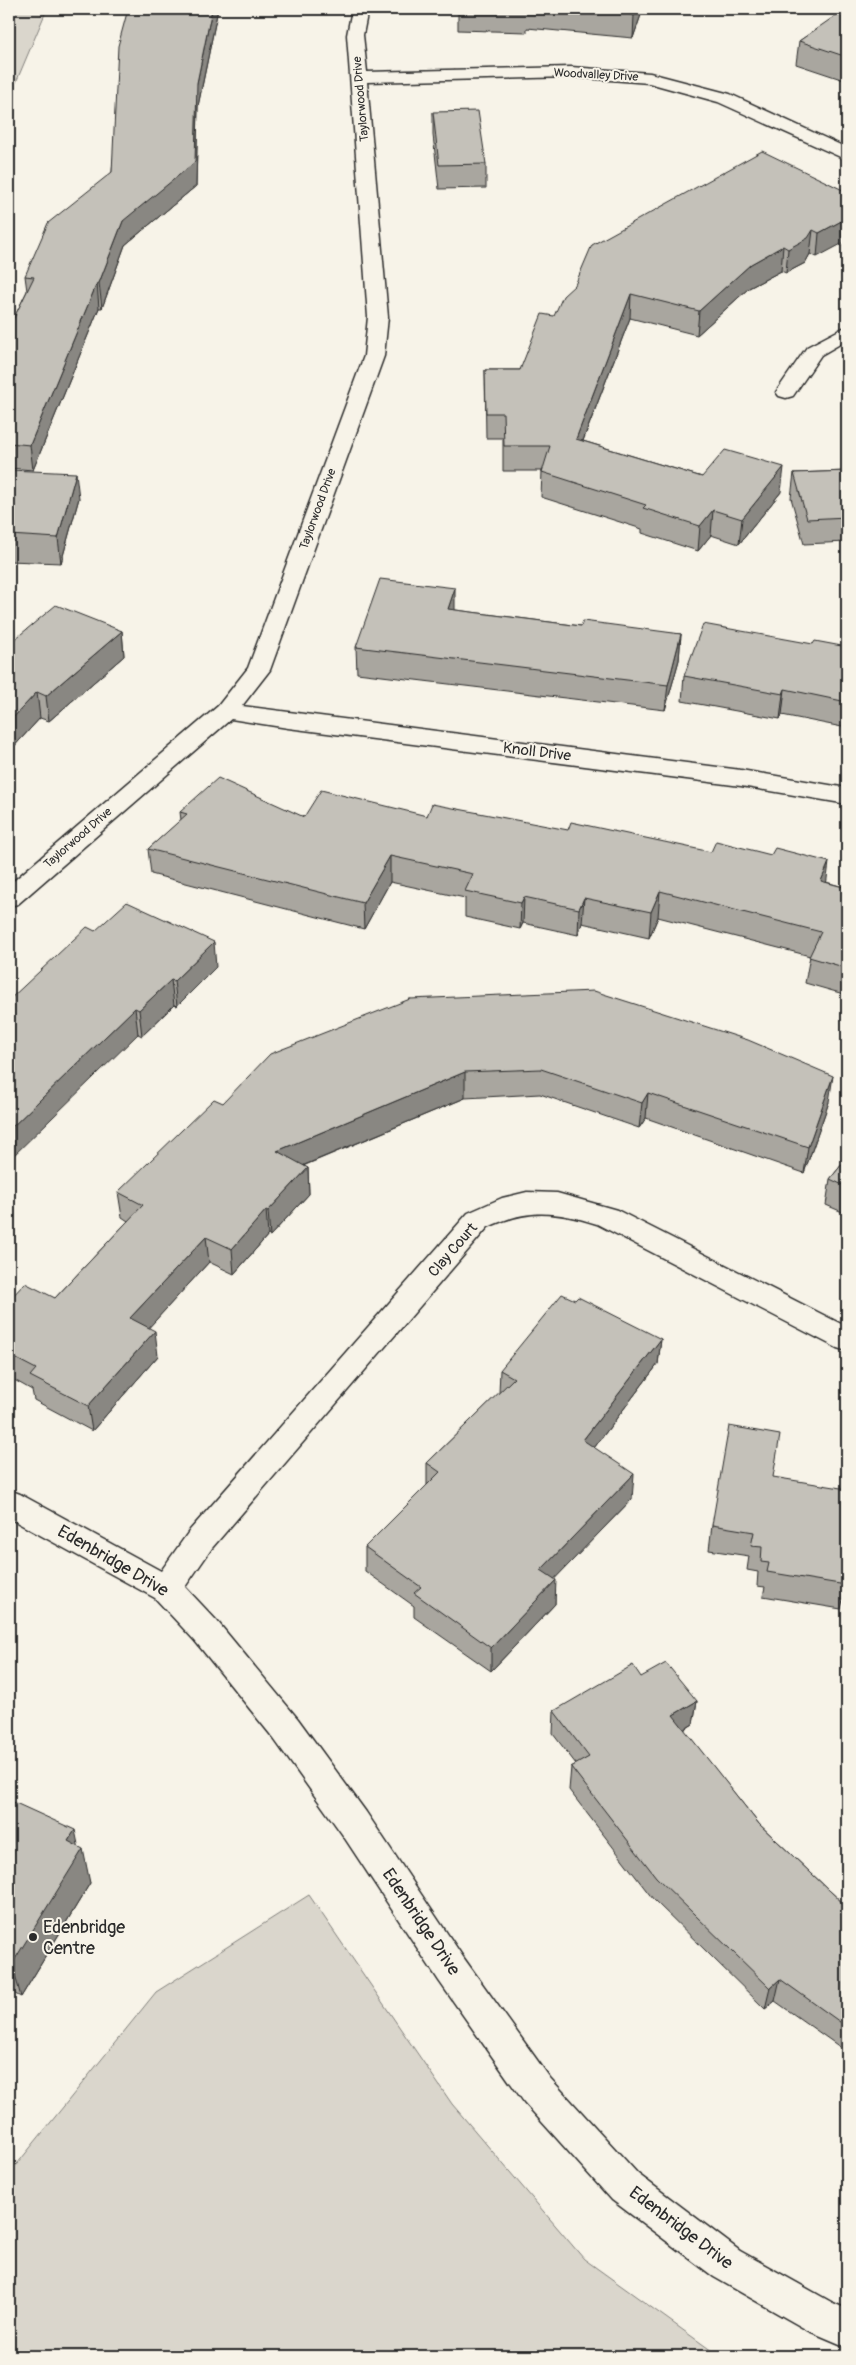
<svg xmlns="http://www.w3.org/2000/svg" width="856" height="2365" font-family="Pangolin,sans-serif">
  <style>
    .green { fill: #dad6cc; stroke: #82807c }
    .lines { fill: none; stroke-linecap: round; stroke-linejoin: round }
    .minor-casing { stroke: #2b2b2b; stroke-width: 3 }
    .minor { fill: #f7f3e8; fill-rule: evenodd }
    .wall { fill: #a9a69f; stroke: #2b2b2b }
    .shaded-wall { fill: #898782; stroke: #2b2b2b }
    .building { fill: #c4c1b9; stroke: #2b2b2b }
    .poi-dot { fill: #2b2b2b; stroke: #f7f3e8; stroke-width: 2 }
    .labels { text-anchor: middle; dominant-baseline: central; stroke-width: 4; stroke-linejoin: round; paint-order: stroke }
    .far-street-label { font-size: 12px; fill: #2b2b2b; stroke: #f7f3e8 }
    .street-label { font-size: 15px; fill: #2b2b2b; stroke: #f7f3e8 }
    .near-street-label { font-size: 18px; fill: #2b2b2b; stroke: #f7f3e8 }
    .near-poi-label { font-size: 18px; fill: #2b2b2b; stroke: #f7f3e8; text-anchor: start }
  </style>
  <rect width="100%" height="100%" fill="#f7f3e8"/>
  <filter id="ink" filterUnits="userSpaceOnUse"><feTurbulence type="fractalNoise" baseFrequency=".02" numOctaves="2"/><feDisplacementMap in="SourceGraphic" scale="10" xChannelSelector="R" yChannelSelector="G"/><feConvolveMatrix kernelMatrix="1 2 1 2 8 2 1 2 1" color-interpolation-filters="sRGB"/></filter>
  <g filter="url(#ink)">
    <!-- green -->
    <g class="green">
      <path d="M 9,9 L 47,9 L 9,99 Z"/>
      <path d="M 309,1895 L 452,2104 L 584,2259 L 719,2356 L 9,2356 L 9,2174 L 156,1992 Z"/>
    </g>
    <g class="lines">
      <defs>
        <g id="minor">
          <path d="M 352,9 L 368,9 L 363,35 L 367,72 L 571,67 L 650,73 L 730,94 L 847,148 L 847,160 L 718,102 L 649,83 L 571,77 L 367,82 L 388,317 L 384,356 L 270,670 L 242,706 L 741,770 L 847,788 L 847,804 L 741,786 L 288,728 L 231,719 L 18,904 L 9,906 L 9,885 L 218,706 L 248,668 L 364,356 L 368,317 L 347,35 Z"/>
          <path d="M 847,326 L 847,340 L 821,355 L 793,396 L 786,398 L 779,396 L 776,392 L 807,347 Z"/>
          <path d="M 527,1192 L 557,1193 L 617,1210 L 847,1327 L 847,1351 L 837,1348 L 597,1224 C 555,1211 528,1208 488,1227 L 212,1548 L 185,1587 L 217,1621 L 298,1719 L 366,1812 L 463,1957 L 550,2078 L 638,2174 L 740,2251 L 833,2303 L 847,2309 L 847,2347 L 807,2330 L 714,2277 L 612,2200 L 524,2102 L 439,1981 L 342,1834 L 274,1739 L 195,1641 L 155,1598 L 9,1518 L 9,1490 L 20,1494 L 161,1571 L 190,1530 L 468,1213 L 502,1198 Z"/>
        </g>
      </defs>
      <!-- minor casing -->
      <use href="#minor" class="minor-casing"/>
      <!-- minor -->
      <use href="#minor" class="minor"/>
    </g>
    <!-- wall -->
    <g class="wall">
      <path d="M 114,9 L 218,9 L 198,106 L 196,186 L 125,245 L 102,308 L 99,308 L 33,470 L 9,468 L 9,328 L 27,291 L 25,276 L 112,172 L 127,10 Z"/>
      <path d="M 458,9 L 643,9 L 633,38 L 527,28 L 527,32 L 458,30 Z"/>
      <path d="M 847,9 L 847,81 L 796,64 L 799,41 Z"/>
      <path d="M 433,112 L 486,164 L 486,188 L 439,189 L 433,135 Z"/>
      <path d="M 847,192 L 817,257 L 810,254 L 805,263 L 786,273 L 781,271 L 749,288 L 697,335 L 630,318 L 583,441 L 702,477 L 781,492 L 739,544 L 711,535 L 698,551 L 642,533 L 642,529 L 541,497 L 542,471 L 503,471 L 503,438 L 486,438 L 485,370 L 520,370 L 554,316 Z"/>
      <path d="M 9,470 L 79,498 L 61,563 L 9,561 Z"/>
      <path d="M 847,471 L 847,542 L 804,544 L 791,498 L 794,473 Z"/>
      <path d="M 455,610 L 581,626 L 681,634 L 679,660 L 665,710 L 357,673 L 356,647 Z"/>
      <path d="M 122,631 L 124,656 L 49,721 L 40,718 L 9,752 L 9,644 Z"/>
      <path d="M 813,644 L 847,647 L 847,728 L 782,715 L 780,719 L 682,701 L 684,676 Z"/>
      <path d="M 180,812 L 304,817 L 427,816 L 826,882 L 847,888 L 847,995 L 805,983 L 810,956 L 658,917 L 649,938 L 582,923 L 578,935 L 523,923 L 520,929 L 465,917 L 465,898 L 390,882 L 364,929 L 151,874 L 148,849 L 181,820 Z"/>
      <path d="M 95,931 L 216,967 L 177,1006 L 174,1005 L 142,1036 L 138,1034 Z"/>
      <path d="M 410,999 L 829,1102 L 804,1173 L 646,1118 L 639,1128 L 540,1094 L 465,1098 L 303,1166 L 308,1168 L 309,1194 L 270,1236 L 268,1235 L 234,1274 L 209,1262 L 148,1328 L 158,1356 L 92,1431 L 34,1400 L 32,1390 L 9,1377 L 9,1300 L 55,1298 L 128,1221 L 122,1217 L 118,1192 L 223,1103 Z"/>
      <path d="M 847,1158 L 847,1214 L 826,1205 L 830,1179 Z"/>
      <path d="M 661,1339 L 658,1364 L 594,1448 L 632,1499 L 554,1579 L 555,1604 L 491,1671 L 414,1617 L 414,1606 L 365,1571 L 365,1547 L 427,1486 L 427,1463 L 499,1393 L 500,1370 Z"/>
      <path d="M 773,1477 L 846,1585 L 841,1609 L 763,1596 L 765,1587 L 757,1586 L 758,1572 L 747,1570 L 749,1556 L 709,1550 L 712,1525 Z"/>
      <path d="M 641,1677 L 697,1701 L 693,1724 L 684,1730 L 759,1824 L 847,1907 L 847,2052 L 775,2001 L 765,2009 L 653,1899 L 569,1790 L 571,1767 L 576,1764 L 553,1734 L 554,1711 Z"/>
      <path d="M 9,1800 L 78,1847 L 90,1883 L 21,1997 L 9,1991 Z"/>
    </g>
    <!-- shaded-wall -->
    <g class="shaded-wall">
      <path d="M 212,9 L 218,9 L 198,106 L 196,186 L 125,245 L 102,308 L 99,283 L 123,221 L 197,83 Z"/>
      <path d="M 636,9 L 643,9 L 633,38 L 634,15 Z"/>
      <path d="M 847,218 L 847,241 L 817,257 L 819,233 Z"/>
      <path d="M 813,230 L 810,254 L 805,263 L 786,273 L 788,249 Z"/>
      <path d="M 783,246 L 781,271 L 749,288 L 697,335 L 699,311 L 751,264 Z"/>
      <path d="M 97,283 L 99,308 L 33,470 L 30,445 Z"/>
      <path d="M 631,294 L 630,318 L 574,464 L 576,439 Z"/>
      <path d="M 784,467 L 781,492 L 739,544 L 742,519 Z"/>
      <path d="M 76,473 L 79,498 L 61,563 L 58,538 Z"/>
      <path d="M 713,510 L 711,535 L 698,551 L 700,526 Z"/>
      <path d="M 455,588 L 455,613 L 448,609 Z"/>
      <path d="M 122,631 L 124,656 L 49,721 L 46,696 Z"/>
      <path d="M 681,634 L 679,660 L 665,710 L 668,685 Z"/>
      <path d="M 785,689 L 782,715 L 780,719 L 783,694 Z"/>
      <path d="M 37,692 L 40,718 L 9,752 L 9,722 Z"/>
      <path d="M 390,856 L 390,882 L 364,929 L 363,903 Z"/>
      <path d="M 829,862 L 826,887 L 821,881 Z"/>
      <path d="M 660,891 L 658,917 L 649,938 L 651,912 Z"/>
      <path d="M 524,897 L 523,923 L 520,929 L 521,903 Z"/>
      <path d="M 584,898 L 582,923 L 578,935 L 579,909 Z"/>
      <path d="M 214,942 L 216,967 L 177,1006 L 174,981 Z"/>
      <path d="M 171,980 L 174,1005 L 142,1036 L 139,1010 Z"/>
      <path d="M 135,1008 L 138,1034 L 9,1160 L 9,1130 Z"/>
      <path d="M 465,1072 L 465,1098 L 278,1176 L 277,1151 Z"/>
      <path d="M 833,1076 L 829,1102 L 804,1173 L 808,1147 Z"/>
      <path d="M 648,1093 L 646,1118 L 639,1128 L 642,1103 Z"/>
      <path d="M 308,1168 L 309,1194 L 270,1236 L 268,1211 Z"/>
      <path d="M 266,1210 L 268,1235 L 234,1274 L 232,1249 Z"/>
      <path d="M 206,1237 L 209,1262 L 134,1344 L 130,1318 Z"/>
      <path d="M 155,1331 L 158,1356 L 92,1431 L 88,1406 Z"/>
      <path d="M 661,1339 L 658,1364 L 581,1465 L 583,1440 Z"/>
      <path d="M 634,1474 L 632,1499 L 540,1594 L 541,1570 Z"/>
      <path d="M 556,1580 L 555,1604 L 491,1671 L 491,1648 Z"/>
      <path d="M 697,1701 L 693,1724 L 670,1738 L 673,1715 Z"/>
      <path d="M 75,1830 L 80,1854 L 83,1849 L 90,1883 L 21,1997 L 12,1964 L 68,1841 Z"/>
      <path d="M 780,1979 L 775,2001 L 765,2009 L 770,1988 Z"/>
    </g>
    <!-- building -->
    <g class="building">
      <path d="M 128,9 L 212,9 L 197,83 L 195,162 L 123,221 L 99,283 L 97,283 L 30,445 L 9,443 L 9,328 L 34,277 L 25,276 L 48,223 L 112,172 L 118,46 Z"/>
      <path d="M 566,9 L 636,9 L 634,15 Z"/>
      <path d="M 845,9 L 847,9 L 847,57 L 799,41 Z"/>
      <path d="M 478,111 L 486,164 L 439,165 L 433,112 Z"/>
      <path d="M 762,151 L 847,192 L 847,218 L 819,233 L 813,230 L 808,238 L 788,249 L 783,246 L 751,264 L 699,311 L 631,294 L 576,439 L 702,477 L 725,450 L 784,467 L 742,519 L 713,510 L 700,526 L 643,508 L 646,505 L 542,472 L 550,446 L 504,446 L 503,413 L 486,413 L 485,370 L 520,370 L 542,314 L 554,316 L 563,296 L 575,285 L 592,245 Z"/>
      <path d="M 9,470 L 76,473 L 58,538 L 9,535 Z"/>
      <path d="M 847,471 L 847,517 L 807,519 L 794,473 Z"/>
      <path d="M 380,579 L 455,588 L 448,609 L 581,626 L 583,621 L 681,634 L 668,685 L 356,647 Z"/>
      <path d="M 56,605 L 122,631 L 46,696 L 37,692 L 9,722 L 9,644 Z"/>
      <path d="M 703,624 L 813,644 L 815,641 L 847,647 L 847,702 L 785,689 L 783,694 L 684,676 Z"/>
      <path d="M 218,778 L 304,817 L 321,790 L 427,816 L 432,804 L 568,830 L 571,822 L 711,852 L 716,841 L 771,855 L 775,848 L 829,862 L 821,881 L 847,888 L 847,968 L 809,957 L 821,932 L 660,891 L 651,912 L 584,898 L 579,909 L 524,897 L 521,903 L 465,891 L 473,874 L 390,856 L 363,903 L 148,849 L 187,814 L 180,812 Z"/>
      <path d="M 127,902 L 214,942 L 174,981 L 171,980 L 139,1010 L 135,1008 L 9,1130 L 9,1000 L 87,927 L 95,931 Z"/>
      <path d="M 594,991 L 748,1040 L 833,1076 L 808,1147 L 648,1093 L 642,1103 L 541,1069 L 465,1072 L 277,1151 L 308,1168 L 268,1211 L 266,1210 L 232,1249 L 206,1237 L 130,1318 L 155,1331 L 88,1406 L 30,1376 L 36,1369 L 9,1355 L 9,1300 L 25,1283 L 55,1298 L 143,1205 L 118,1192 L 214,1099 L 223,1103 L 270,1054 L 410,999 Z"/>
      <path d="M 847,1158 L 847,1187 L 830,1179 Z"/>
      <path d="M 562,1294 L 575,1300 L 578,1297 L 661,1339 L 583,1440 L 634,1474 L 541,1570 L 556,1580 L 491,1648 L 414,1593 L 421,1587 L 365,1547 L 440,1472 L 427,1463 L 514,1378 L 500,1370 Z"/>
      <path d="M 729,1426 L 780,1435 L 773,1477 L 847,1489 L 847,1578 L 846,1585 L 767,1572 L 769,1563 L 761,1562 L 762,1547 L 751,1546 L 754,1532 L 712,1525 Z"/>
      <path d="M 666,1663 L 697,1701 L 673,1715 L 759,1824 L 847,1907 L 847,2027 L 780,1979 L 770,1988 L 656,1877 L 571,1767 L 589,1757 L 554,1711 L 633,1665 L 641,1677 Z"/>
      <path d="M 9,1800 L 75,1830 L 68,1841 L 83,1849 L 12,1964 L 9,1962 Z"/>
    </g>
  </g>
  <!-- markers -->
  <circle class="poi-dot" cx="33" cy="1937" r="5"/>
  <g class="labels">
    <!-- far-street labels -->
    <g class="far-street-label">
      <text transform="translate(596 75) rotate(3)">Woodvalley Drive</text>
      <text transform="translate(361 99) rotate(-95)">Taylorwood Drive</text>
      <text transform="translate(318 509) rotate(-70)">Taylorwood Drive</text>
      <text transform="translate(78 838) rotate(-41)">Taylorwood Drive</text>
    </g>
    <!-- street labels -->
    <g class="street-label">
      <text transform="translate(537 752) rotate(7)">Knoll Drive</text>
      <text transform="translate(453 1250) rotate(-49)">Clay Court</text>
    </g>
    <!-- near-street labels -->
    <g class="near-street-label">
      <text transform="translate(113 1561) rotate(30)">Edenbridge Drive</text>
      <text transform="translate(421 1922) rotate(56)">Edenbridge Drive</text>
      <text transform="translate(681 2228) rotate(37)">Edenbridge Drive</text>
    </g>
    <!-- near-poi labels -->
    <g class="near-poi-label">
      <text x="43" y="1927">Edenbridge<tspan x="43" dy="21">Centre</tspan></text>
    </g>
  </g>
  <!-- margin -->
  <rect width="856" height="2365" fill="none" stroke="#f7f3e8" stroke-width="30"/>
  <rect x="15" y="15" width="826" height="2335" fill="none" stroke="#2b2b2b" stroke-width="2" filter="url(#ink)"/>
</svg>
